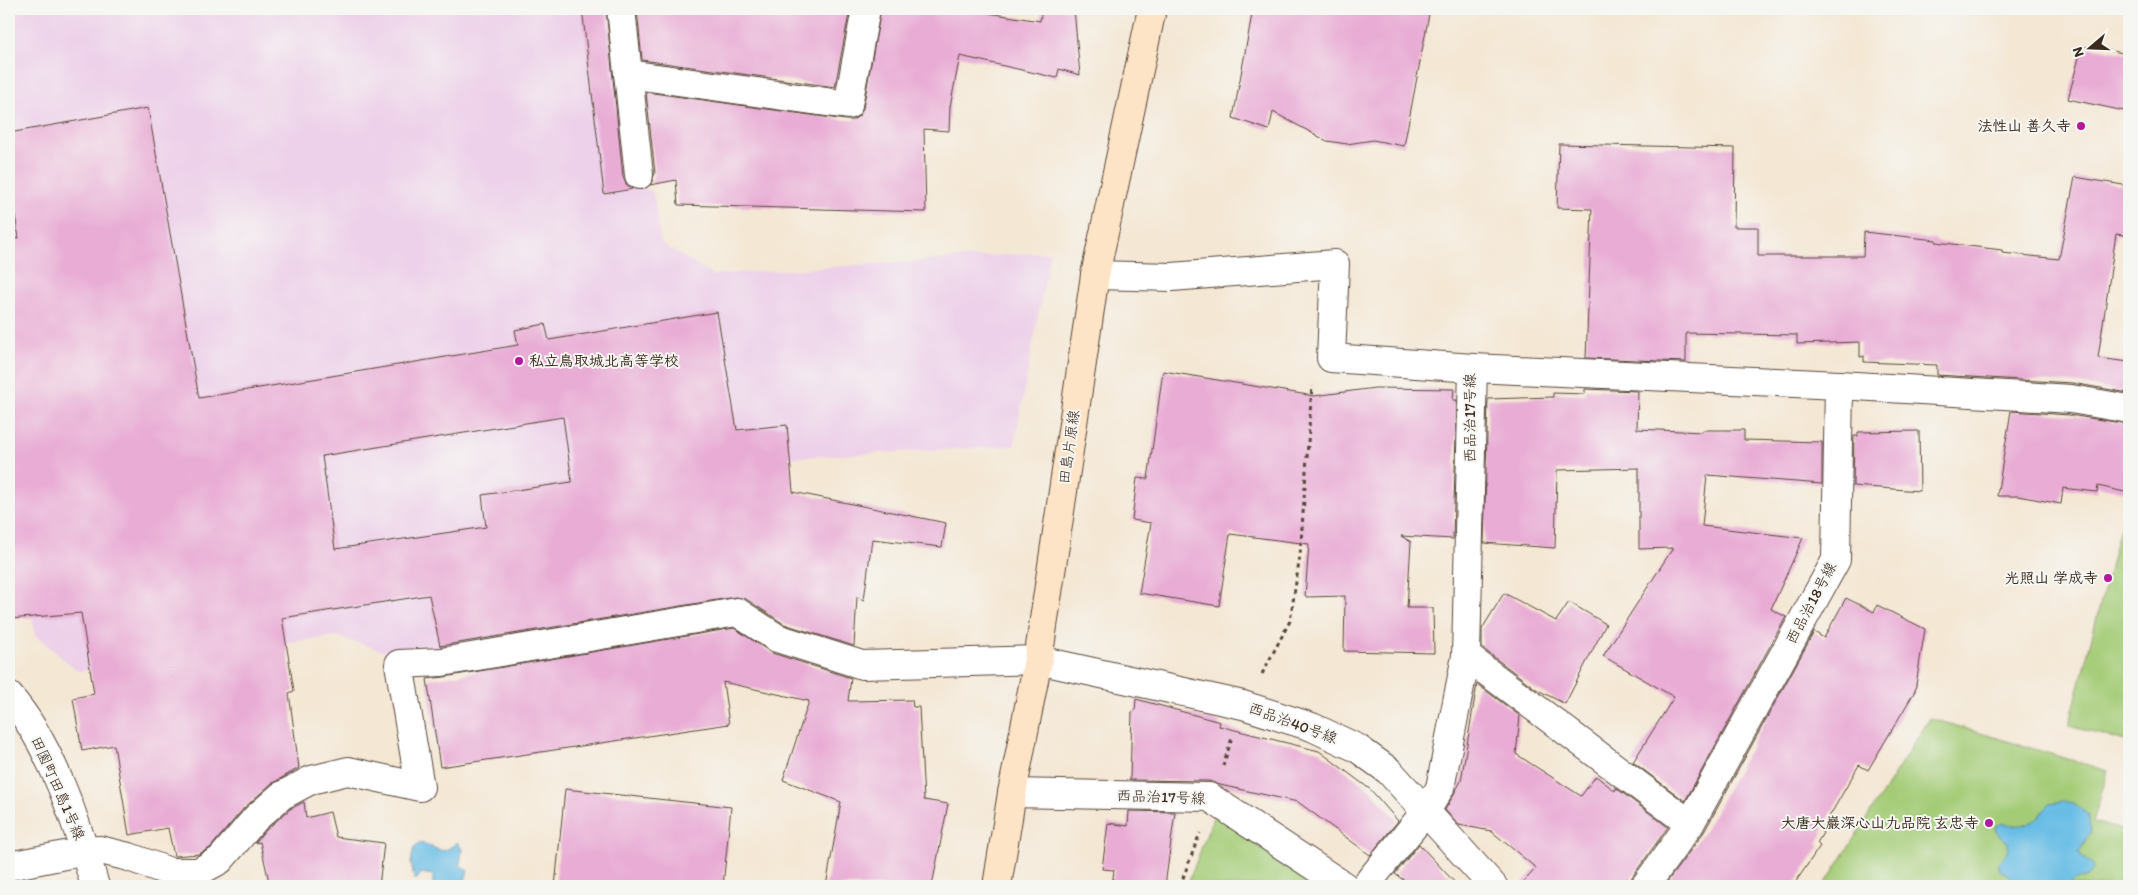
<svg xmlns="http://www.w3.org/2000/svg" width="2138" height="895" font-family="Itim,'Klee One',sans-serif">
  <style>
    .built { fill: #edd0e9 }
    .green { fill: #a4cc77; stroke: #707b4a }
    .water { fill: #69bde5; stroke: #527482 }
    .building { fill: #e9add5; fill-rule: evenodd }
    .lines { fill: none; stroke-linecap: round; stroke-linejoin: round }
    .street-casing { stroke: #574639; stroke-width: 30 }
    .secondary-casing { stroke: #574639; stroke-width: 30 }
    .path { stroke: #574639; stroke-width: 3; stroke-dasharray: 4 4; stroke-linecap: butt }
    .street { stroke: #fff; stroke-width: 28 }
    .secondary { stroke: #fee4c6; stroke-width: 28 }
    .poi-dot { fill: #b5179e; stroke: #f6f6f2; stroke-width: 2 }
    .labels { text-anchor: middle; dominant-baseline: central; stroke-width: 4; stroke-linejoin: round; paint-order: stroke }
    .poi-label { font-size: 15px; font-weight: bold; fill: #3b2a1e; stroke: #f6f6f2; text-anchor: end }
    .street-label { font-size: 15px; fill: #3b2a1e; stroke: #f6f6f2 }
  </style>
  <rect width="100%" height="100%" fill="#f6f6f2"/>
  <filter id="ink" filterUnits="userSpaceOnUse"><feTurbulence type="fractalNoise" baseFrequency=".02" numOctaves="2"/><feDisplacementMap in="SourceGraphic" scale="10" xChannelSelector="R" yChannelSelector="G"/><feConvolveMatrix kernelMatrix="1 2 1 2 8 2 1 2 1" color-interpolation-filters="sRGB"/></filter>
  <filter id="wash" filterUnits="userSpaceOnUse"><feTurbulence type="fractalNoise" baseFrequency=".0096" numOctaves="4" result="noise"/><feDisplacementMap in="SourceGraphic" scale="20" xChannelSelector="R" yChannelSelector="G"/><feGaussianBlur stdDeviation="1.12" result="paint"/><feColorMatrix in="noise" values="0 0 0 0 0 0 0 0 0 0 0 0 0 0 0 0 0 1.4 0 .05"/><feComposite in="paint" operator="in"/></filter>
  <g filter="url(#wash)">
    <rect width="100%" height="100%" fill="#f4e7d4"/>
    <!-- built -->
    <path class="built" d="M 9,9 L 609,9 L 629,180 L 653,192 L 661,243 L 712,275 L 1050,252 L 1014,446 L 744,460 L 751,595 L 439,655 L 435,649 L 383,651 L 336,636 L 78,671 L 35,635 L 9,472 Z"/>
    <!-- green -->
    <g class="green">
      <path d="M 2127,500 L 2129,500 L 2129,742 L 2069,726 Z"/>
      <path d="M 1930,718 L 2108,771 L 2093,822 L 2129,832 L 2129,841 L 2119,886 L 1824,886 Z"/>
      <path d="M 1214,815 L 1316,886 L 1187,886 Z"/>
    </g>
    <!-- water -->
    <g class="water">
      <path d="M 2063,801 L 2074,803 L 2088,815 L 2091,832 L 2079,852 L 2083,858 L 2092,864 L 2093,869 L 2088,876 L 2078,879 L 2068,886 L 2024,886 L 1999,869 L 1999,862 L 2009,850 L 2008,842 L 2000,837 L 1995,830 L 1996,826 C 2003,822 2007,824 2015,825 C 2032,827 2041,815 2050,803 Z"/>
      <path d="M 457,842 L 462,849 L 460,865 L 468,871 L 463,886 L 433,886 L 433,875 L 421,873 L 417,879 L 414,879 L 411,863 L 414,847 L 420,843 C 440,847 439,858 457,842 Z"/>
    </g>
    <g id="blocks">
      <!-- building -->
      <g class="building">
        <path d="M 582,9 L 606,9 L 623,177 L 626,184 L 632,189 L 604,194 Z"/>
        <path d="M 637,9 L 850,9 L 835,87 L 642,60 Z"/>
        <path d="M 881,9 L 962,9 L 1040,21 L 1042,9 L 1074,9 L 1080,75 L 1059,69 L 1057,78 L 960,56 L 950,107 L 949,131 L 924,129 L 926,212 L 678,205 L 676,180 L 650,185 L 655,173 L 646,92 L 846,120 L 853,120 L 860,115 L 863,108 Z"/>
        <path d="M 1253,9 L 1430,9 L 1404,146 L 1373,140 L 1347,144 L 1327,141 L 1273,112 L 1269,130 L 1233,118 Z"/>
        <path d="M 2082,46 L 2129,54 L 2129,112 L 2068,99 Z"/>
        <path d="M 148,108 L 199,398 L 518,345 L 515,330 L 545,324 L 549,340 L 717,312 L 737,430 L 787,425 L 793,492 L 946,523 L 942,547 L 872,539 L 864,600 L 857,597 L 854,646 L 784,624 L 746,599 L 735,597 L 440,646 L 429,595 L 282,618 L 294,691 L 289,693 L 299,768 L 271,784 L 244,808 L 210,848 L 199,854 L 174,856 L 168,828 L 129,835 L 114,745 L 82,751 L 73,698 L 94,694 L 81,613 L 9,619 L 9,240 L 19,238 L 9,182 L 9,133 ZM 563,417 L 572,482 L 482,495 L 486,527 L 335,549 L 322,456 Z"/>
        <path d="M 1559,144 L 1735,148 L 1734,227 L 1758,227 L 1758,256 L 1863,256 L 1864,232 L 1936,240 L 1936,242 L 2002,250 L 2002,253 L 2059,259 L 2075,177 L 2129,186 L 2129,236 L 2116,234 L 2098,358 L 2129,362 L 2129,393 L 2072,383 L 1937,375 L 1937,365 L 1864,362 L 1864,356 L 1860,357 L 1860,342 L 1797,344 L 1797,335 L 1686,333 L 1686,362 L 1586,358 L 1592,209 L 1557,208 Z"/>
        <path d="M 1163,371 L 1314,396 L 1375,388 L 1454,389 L 1453,400 L 1457,400 L 1453,539 L 1401,536 L 1411,542 L 1407,608 L 1433,608 L 1434,653 L 1344,651 L 1345,596 L 1305,597 L 1309,544 L 1230,534 L 1219,606 L 1139,593 L 1151,523 L 1132,520 L 1137,478 L 1148,479 Z"/>
        <path d="M 1585,389 L 1638,391 L 1637,429 L 1702,432 L 1703,430 L 1744,430 L 1744,440 L 1822,442 L 1822,484 L 1707,475 L 1702,526 L 1803,538 L 1771,609 L 1786,617 L 1685,801 L 1633,762 L 1674,697 L 1603,656 L 1673,548 L 1639,549 L 1639,468 L 1557,470 L 1555,548 L 1484,543 L 1488,399 L 1553,397 L 1553,393 L 1585,394 Z"/>
        <path d="M 2011,411 L 2069,415 L 2129,424 L 2129,493 L 2098,486 L 2097,492 L 2063,488 L 2061,504 L 2018,496 L 1997,496 Z"/>
        <path d="M 1919,431 L 1920,491 L 1853,486 L 1854,436 L 1858,436 L 1858,432 Z"/>
        <path d="M 1504,593 L 1556,621 L 1569,602 L 1606,624 L 1565,704 L 1536,689 L 1482,648 L 1482,629 Z"/>
        <path d="M 1846,598 L 1874,612 L 1877,605 L 1925,629 L 1915,691 L 1868,770 L 1859,765 L 1821,831 L 1823,833 L 1817,843 L 1820,846 L 1793,886 L 1664,886 L 1704,832 L 1814,632 L 1824,638 Z"/>
        <path d="M 734,628 L 772,653 L 851,678 L 848,701 L 912,700 L 913,707 L 919,707 L 924,800 L 948,804 L 932,886 L 826,886 L 841,802 L 783,780 L 809,701 L 723,682 L 729,724 L 440,767 L 427,679 L 444,677 Z"/>
        <path d="M 1477,684 L 1520,716 L 1516,754 L 1581,796 L 1596,776 L 1615,791 L 1616,788 L 1668,827 L 1632,877 L 1630,886 L 1520,886 L 1536,868 L 1491,831 L 1459,825 L 1445,810 L 1461,781 Z"/>
        <path d="M 1136,699 L 1220,722 L 1219,726 L 1319,751 L 1371,790 L 1398,821 L 1370,855 L 1298,802 L 1220,785 L 1209,781 L 1130,780 L 1132,712 L 1135,711 Z"/>
        <path d="M 565,789 L 731,807 L 723,886 L 555,886 Z"/>
        <path d="M 304,802 L 306,818 L 330,812 L 336,837 L 384,843 L 379,886 L 270,886 L 260,842 L 255,843 L 267,829 L 290,809 Z"/>
        <path d="M 1129,811 L 1175,812 L 1165,886 L 1112,886 L 1114,870 L 1102,869 L 1108,823 L 1128,826 Z"/>
        <path d="M 1419,844 L 1458,886 L 1412,886 L 1395,874 Z"/>
      </g>
    </g>
  </g>
  <g filter="url(#ink)">
    <use href="#blocks" fill-opacity="0" stroke="#574639" stroke-width="1"/>
    <g class="lines">
      <defs>
        <g id="street">
          <path d="M 621,9 L 639,175"/>
          <path d="M 628,74 L 848,105 L 866,9"/>
          <path d="M 1095,275 L 1172,277 L 1335,264 L 1331,358 L 1473,368 L 1466,656 L 1440,788 L 1426,811 L 1365,886"/>
          <path d="M 1839,385 L 2071,399 L 2129,409"/>
          <path d="M 1466,656 L 1690,824 L 1836,560 L 1839,385 L 1473,368"/>
          <path d="M 9,696 C 51,743 78,826 95,886"/>
          <path d="M 1012,793 L 1209,797 L 1344,886"/>
          <path d="M 9,866 L 85,851 L 100,850 L 129,857 L 170,872 L 198,872 L 220,860 L 256,818 L 281,796 L 311,780 L 348,771 L 420,787 L 399,664 L 442,662 L 737,612 L 777,638 L 862,665 L 1038,660 L 1243,705 L 1312,727 L 1357,748 L 1389,771 L 1493,886"/>
          <path d="M 1645,886 L 1690,824"/>
        </g>
        <path id="secondary" d="M 997,886 L 1012,793 L 1038,660 L 1095,275 L 1152,9"/>
      </defs>
      <!-- street casing -->
      <use href="#street" class="street-casing"/>
      <!-- secondary casing -->
      <use href="#secondary" class="secondary-casing"/>
      <!-- path -->
      <g class="path">
        <path d="M 1262,674 L 1290,621 L 1300,556 L 1312,386"/>
        <path d="M 1223,766 L 1232,738"/>
        <path d="M 1180,886 L 1200,833"/>
      </g>
      <!-- street -->
      <use href="#street" class="street"/>
      <!-- secondary -->
      <use href="#secondary" class="secondary"/>
    </g>
  </g>
  <!-- markers -->
  <g class="poi-dot">
    <circle cx="2081" cy="126" r="5"/>
    <circle cx="519" cy="361" r="5"/>
    <circle cx="2108" cy="578" r="5"/>
    <circle cx="1989" cy="823" r="5"/>
  </g>
  <g class="labels">
    <!-- poi labels -->
    <g class="poi-label">
      <text x="2071" y="126">法性山 善久寺</text>
      <text x="529" y="361" text-anchor="start">私立鳥取城北高等学校</text>
      <text x="2098" y="578">光照山 学成寺</text>
      <text x="1979" y="823">大唐大巖深心山九品院 玄忠寺</text>
    </g>
    <!-- street labels -->
    <g class="street-label">
      <text transform="translate(1470 418) rotate(-90)">西品治17号線</text>
      <text transform="translate(1069 447) rotate(-82)">田島片原線</text>
      <text transform="translate(1811 603) rotate(-62)">西品治18号線</text>
      <text transform="translate(1293 723) rotate(20)">西品治40号線</text>
      <text transform="translate(58 788) rotate(66)">田園町田島1号線</text>
      <text transform="translate(1161 797) rotate(2)">西品治17号線</text>
    </g>
  </g>
  <!-- margin -->
  <rect width="2138" height="895" fill="none" stroke="#f6f6f2" stroke-width="30"/>
  <!-- north arrow -->
  <g transform="translate(2090 48) rotate(251)" stroke="#f6f6f2" stroke-width="4" paint-order="stroke">
  <path d="M0-4L9 19L0 12L-9 19Z" fill="#3b2a1e"/>
  <text y="-8" font-size="14" font-weight="bold" text-anchor="middle" fill="#3b2a1e">N</text>
  </g>
</svg>
